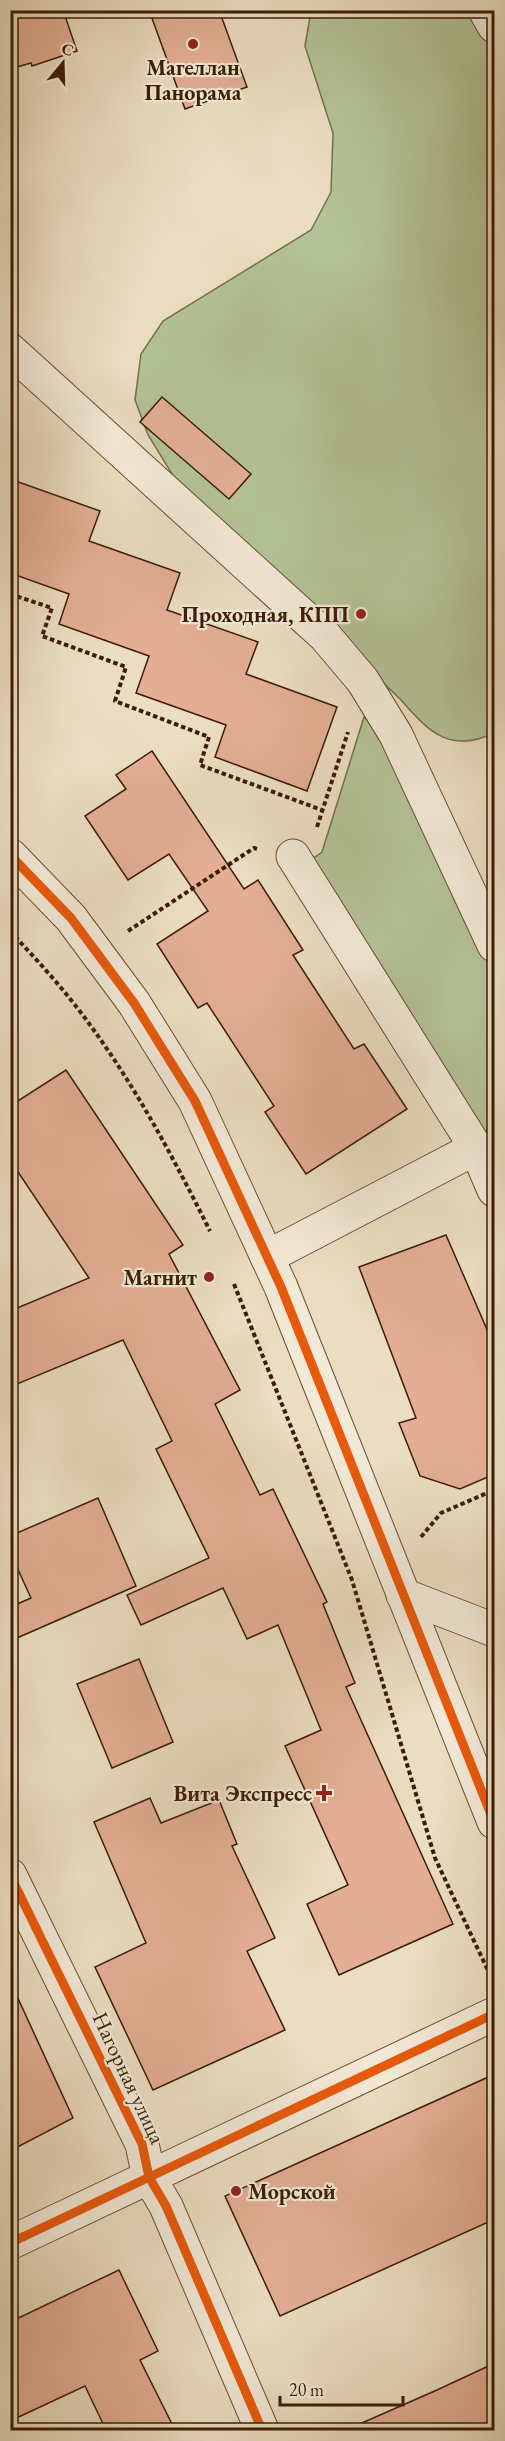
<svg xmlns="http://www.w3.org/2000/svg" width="505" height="2441" font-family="'EB Garamond',serif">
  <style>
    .green { fill: #b3c296; stroke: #77704c; stroke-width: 1.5 }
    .building { fill: #e3ae94; stroke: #3b1d03; stroke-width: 1.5 }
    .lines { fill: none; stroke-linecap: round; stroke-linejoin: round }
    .minor-casing { stroke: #674d32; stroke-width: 35 }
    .path { stroke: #3b1d03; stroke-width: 4; stroke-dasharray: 4.5 3; stroke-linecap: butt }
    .minor { stroke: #f2e9d7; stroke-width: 33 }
    .cycleway-casing { stroke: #f2e9d7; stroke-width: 13 }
    .cycleway { stroke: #e8590c; stroke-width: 9 }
    .poi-dot { fill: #8f2418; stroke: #f2e9d7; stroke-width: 2 }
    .labels { text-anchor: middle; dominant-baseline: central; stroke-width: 4.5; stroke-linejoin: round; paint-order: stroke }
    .poi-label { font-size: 22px; font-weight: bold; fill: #3b1d03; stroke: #f2e9d7; text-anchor: end }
    .street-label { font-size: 22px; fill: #3b1d03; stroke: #f2e9d7 }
  </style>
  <rect width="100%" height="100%" fill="#ebddc1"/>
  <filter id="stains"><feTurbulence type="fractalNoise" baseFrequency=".00333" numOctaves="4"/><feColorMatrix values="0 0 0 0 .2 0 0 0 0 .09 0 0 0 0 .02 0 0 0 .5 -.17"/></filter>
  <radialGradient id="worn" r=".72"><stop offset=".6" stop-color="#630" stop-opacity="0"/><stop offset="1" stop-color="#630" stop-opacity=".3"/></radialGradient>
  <!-- green -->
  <g class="green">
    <path d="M 311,11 L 494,11 L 494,733 C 450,754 429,732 401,700 L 177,482 L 148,435 L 135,400 L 141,354 L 163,321 L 311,230 L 331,192 L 333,133 L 305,46 Z"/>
    <path d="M 364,717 L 388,741 L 494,967 L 494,1127 L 480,1134 L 308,862 L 322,852 Z"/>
  </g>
  <!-- building -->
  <g class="building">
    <path d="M 10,10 L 63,10 L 77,51 L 32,66 L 31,63 L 10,69 Z"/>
    <path d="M 149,10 L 219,10 L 247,87 L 185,109 Z"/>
    <path d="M 162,397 L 251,474 L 229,499 L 140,422 Z"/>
    <path d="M 10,479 L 100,511 L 89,541 L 180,573 L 167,610 L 258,642 L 246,674 L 337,707 L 307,791 L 215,757 L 226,725 L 136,693 L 149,656 L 59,624 L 69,594 L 10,573 Z"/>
    <path d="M 152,751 L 244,889 L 258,880 L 303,950 L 293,955 L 354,1049 L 364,1044 L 407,1109 L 306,1174 L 265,1112 L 274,1106 L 207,1003 L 198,1008 L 157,944 L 208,911 L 169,854 L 128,880 L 85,816 L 126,789 L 116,775 Z"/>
    <path d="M 66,1070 L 183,1245 L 169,1254 L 240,1390 L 215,1404 L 260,1495 L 273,1489 L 327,1602 L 323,1604 L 355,1683 L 346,1687 L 453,1924 L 339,1975 L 307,1904 L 348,1885 L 285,1746 L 321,1730 L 278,1625 L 247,1639 L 223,1588 L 141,1625 L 127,1595 L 209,1558 L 156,1449 L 172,1441 L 123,1340 L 10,1387 L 10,1311 L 89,1278 L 10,1160 L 10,1106 Z"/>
    <path d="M 446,1235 L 495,1348 L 495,1474 L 460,1489 L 420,1476 L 399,1423 L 416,1418 L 359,1267 Z"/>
    <path d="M 98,1498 L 136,1586 L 10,1641 L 10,1607 L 31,1598 L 10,1552 L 10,1536 Z"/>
    <path d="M 139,1659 L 173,1742 L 112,1768 L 77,1684 Z"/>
    <path d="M 150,1798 L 161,1823 L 219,1800 L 237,1844 L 232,1846 L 275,1938 L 247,1951 L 285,2030 L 153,2090 L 95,1967 L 146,1943 L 94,1822 Z"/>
    <path d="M 10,1981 L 73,2118 L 10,2151 Z"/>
    <path d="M 495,2074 L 495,2219 L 280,2316 L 225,2196 Z"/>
    <path d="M 119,2270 L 158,2351 L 140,2360 L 175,2430 L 106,2430 L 85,2386 L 10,2421 L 10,2322 Z"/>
    <path d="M 495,2363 L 495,2430 L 346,2430 L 437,2390 Z"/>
  </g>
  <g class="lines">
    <defs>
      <g id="minor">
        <path d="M 485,10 L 494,26"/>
        <path d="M 10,350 L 325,636 L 363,681 L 396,735 L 494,945"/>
        <path d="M 10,855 L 71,918 L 134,1003 L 195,1101 L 281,1287 L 494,1822"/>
        <path d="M 476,1148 L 494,1190"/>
        <path d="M 267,1257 L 476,1148 L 293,856"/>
        <path d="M 403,1595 L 494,1630"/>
        <path d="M 10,1875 L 142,2144 L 149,2177 L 166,2206 L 262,2430"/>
        <path d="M 10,2243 L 494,2014"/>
      </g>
    </defs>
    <!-- minor casing -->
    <use href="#minor" class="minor-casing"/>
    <!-- path -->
    <g class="path">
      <path d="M 10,594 L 52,608 L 42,636 L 126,667 L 115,701 L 209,737 L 200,765 L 322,810"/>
      <path d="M 10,809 L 17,817"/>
      <path d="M 317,827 L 348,732"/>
      <path d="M 10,931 C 31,954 52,976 71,1000 C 127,1070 170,1151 210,1231"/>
      <path d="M 128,931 L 254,848 L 257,849"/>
      <path d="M 234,1284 L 352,1580 L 435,1858 L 491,1977"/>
      <path d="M 421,1537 L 441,1513 L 494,1490"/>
    </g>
    <!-- minor -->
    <use href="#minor" class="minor"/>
    <defs>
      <g id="cycleway">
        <path d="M 10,855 L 71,918 L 134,1003 L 195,1101 L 281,1287 L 494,1822"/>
        <path d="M 10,1875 L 142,2144 L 149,2177 L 166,2206 L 262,2430"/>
        <path d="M 10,2243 L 494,2014"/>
      </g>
    </defs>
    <!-- cycleway casing -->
    <use href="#cycleway" class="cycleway-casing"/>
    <!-- cycleway -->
    <use href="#cycleway" class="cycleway"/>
  </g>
  <!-- markers -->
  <g class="poi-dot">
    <circle cx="193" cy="44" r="6"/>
    <circle cx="361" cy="614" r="6"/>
    <circle cx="209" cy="1277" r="6"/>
    <path d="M321 1784h6v6h6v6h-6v6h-6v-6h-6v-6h6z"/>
    <circle cx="236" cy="2191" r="6"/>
  </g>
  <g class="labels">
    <!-- poi labels -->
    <g class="poi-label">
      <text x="193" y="67" text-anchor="middle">Магеллан<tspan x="193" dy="25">Панорама</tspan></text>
      <text x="349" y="614">Проходная, КПП</text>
      <text x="197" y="1277">Магнит</text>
      <text x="312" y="1793">Вита Экспресс</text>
      <text x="248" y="2191" text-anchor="start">Морской</text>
    </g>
    <!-- street labels -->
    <g class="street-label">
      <text transform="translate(129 2078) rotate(65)">Нагорная улица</text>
    </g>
  </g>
  <!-- margin -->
  <rect width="505" height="2441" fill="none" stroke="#ebddc1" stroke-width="36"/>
  <rect x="12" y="12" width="481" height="2417" fill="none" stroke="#3b1d03" stroke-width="3"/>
  <rect x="18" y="18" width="469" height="2405" fill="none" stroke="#3b1d03" stroke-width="1.5"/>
  <!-- north arrow -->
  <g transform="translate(63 63) rotate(19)" stroke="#f2e9d7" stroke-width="4.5" paint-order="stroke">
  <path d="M0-4.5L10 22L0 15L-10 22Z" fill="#3b1d03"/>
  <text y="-9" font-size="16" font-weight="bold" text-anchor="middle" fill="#3b1d03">С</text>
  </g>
  <!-- scale -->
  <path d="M280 2396v9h123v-9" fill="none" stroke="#3b1d03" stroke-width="3"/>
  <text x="289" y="2396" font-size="18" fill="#3b1d03" stroke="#f2e9d7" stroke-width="4.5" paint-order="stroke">20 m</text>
  <rect width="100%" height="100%" filter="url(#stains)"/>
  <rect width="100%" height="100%" fill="url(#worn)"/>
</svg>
